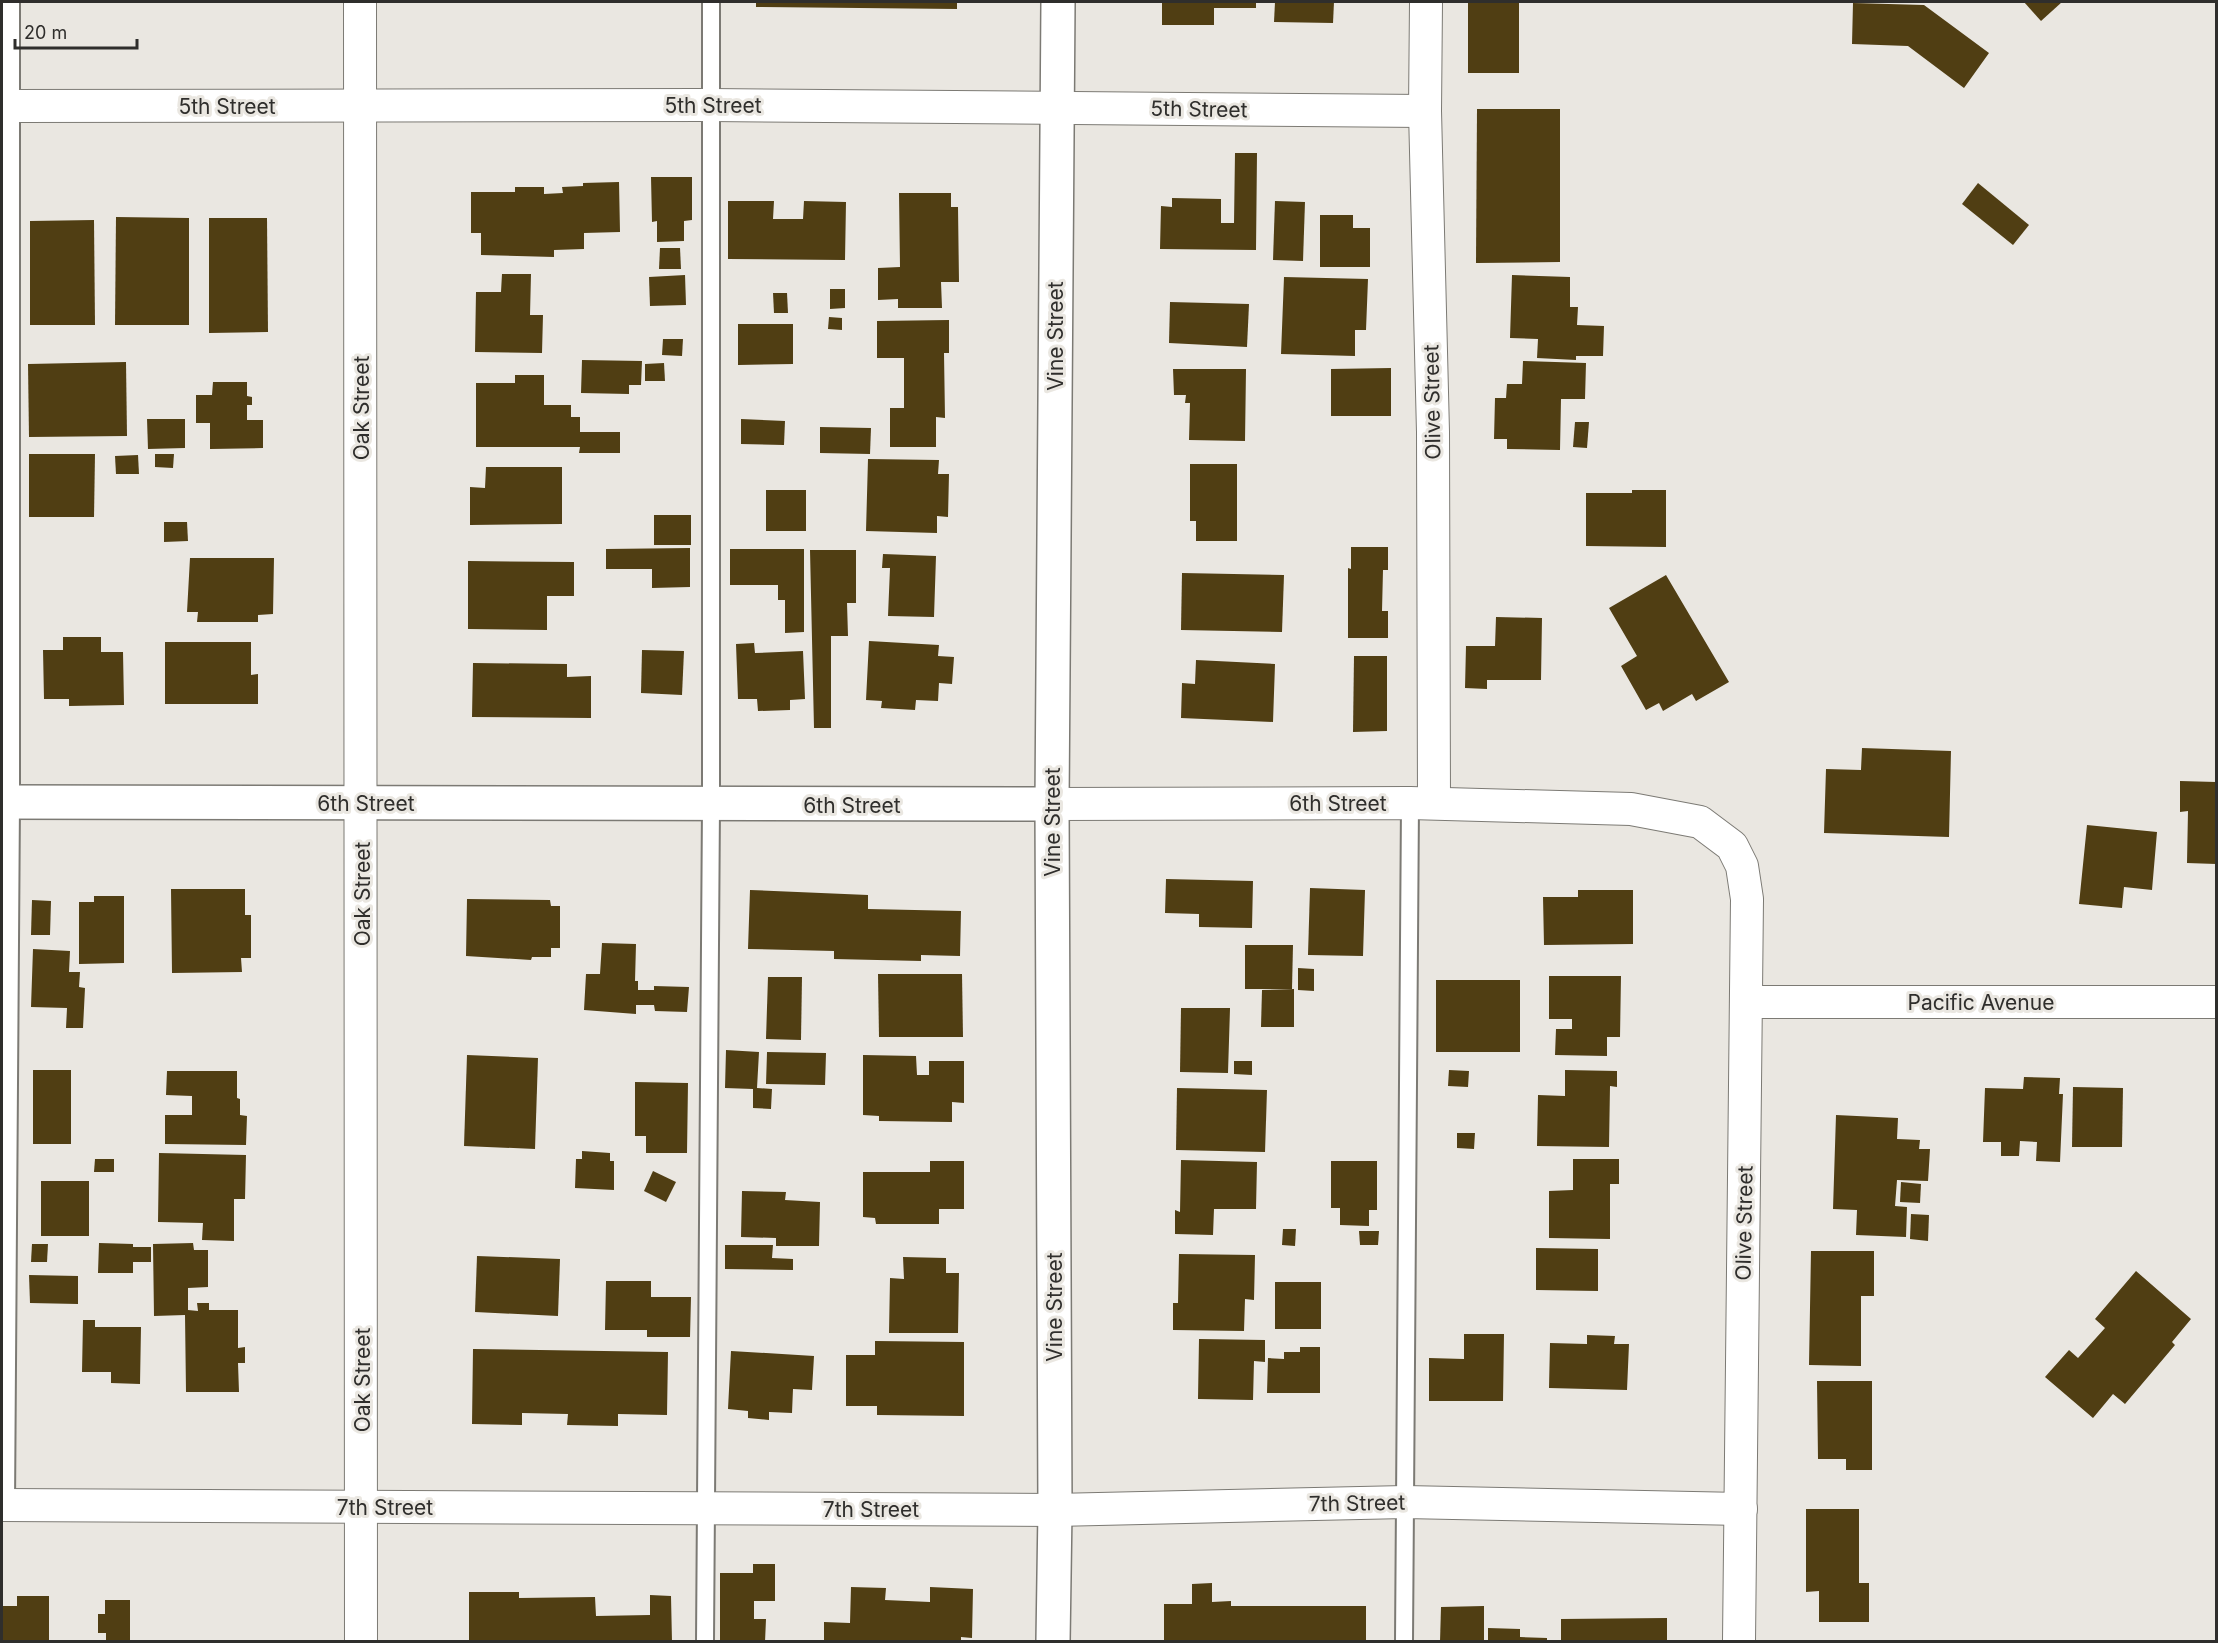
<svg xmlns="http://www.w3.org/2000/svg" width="2218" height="1643" font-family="Inter,sans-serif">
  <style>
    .building { fill: #503e13 }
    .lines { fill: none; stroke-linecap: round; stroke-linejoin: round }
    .lane-casing { stroke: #7c7a74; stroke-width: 20 }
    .street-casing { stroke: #7c7a74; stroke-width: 34 }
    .secondary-casing { stroke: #7c7a74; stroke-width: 36 }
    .lane { stroke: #fff; stroke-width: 16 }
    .street { stroke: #fff; stroke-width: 32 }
    .secondary { stroke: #fff; stroke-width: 33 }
    .labels { text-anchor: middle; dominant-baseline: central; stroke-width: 6; stroke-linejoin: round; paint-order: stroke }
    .street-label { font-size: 21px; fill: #2f2e2c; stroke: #eae7e1 }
  </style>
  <rect width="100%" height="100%" fill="#eae7e1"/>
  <!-- building -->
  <g class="building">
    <path d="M 756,2 L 957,2 L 957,9 L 756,7 Z"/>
    <path d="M 1162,2 L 1256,2 L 1256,8 L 1214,8 L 1214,25 L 1162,25 Z"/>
    <path d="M 1275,2 L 1334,2 L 1333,23 L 1274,22 Z"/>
    <rect x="1468" y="2" width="51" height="71"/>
    <path d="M 2024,2 L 2062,2 L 2041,21 Z"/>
    <path d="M 1853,3 L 1924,5 L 1989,53 L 1964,88 L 1908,46 L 1852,44 Z"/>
    <path d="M 1477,109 L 1560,109 L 1560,262 L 1476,263 Z"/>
    <path d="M 1235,153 L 1257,153 L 1256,250 L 1160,249 L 1161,206 L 1172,207 L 1172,198 L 1221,199 L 1221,223 L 1234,223 Z"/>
    <path d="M 651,177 L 692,177 L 692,220 L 684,221 L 684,241 L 657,242 L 657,221 L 652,222 Z"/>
    <path d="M 619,182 L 620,232 L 584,233 L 584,249 L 554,250 L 554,257 L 481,255 L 481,233 L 471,233 L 471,192 L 515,192 L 515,187 L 544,187 L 544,194 L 563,193 L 562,187 L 583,186 L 583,183 Z"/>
    <path d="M 1978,183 L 2029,225 L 2013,245 L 1962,204 Z"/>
    <path d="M 899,193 L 951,193 L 951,207 L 958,207 L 959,282 L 941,282 L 942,308 L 898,308 L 898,299 L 878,300 L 878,268 L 900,267 Z"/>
    <path d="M 728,201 L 774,201 L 773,219 L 803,219 L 804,201 L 846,202 L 845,260 L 728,259 Z"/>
    <path d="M 1275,201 L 1305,202 L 1303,261 L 1273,260 Z"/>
    <path d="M 1320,215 L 1353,215 L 1353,228 L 1370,228 L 1370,267 L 1320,267 Z"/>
    <path d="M 116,217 L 189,218 L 189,325 L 115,325 Z"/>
    <path d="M 209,218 L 267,218 L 268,332 L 209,333 Z"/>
    <path d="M 94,220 L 95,325 L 30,325 L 30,221 Z"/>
    <path d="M 660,248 L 680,248 L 681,269 L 659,269 Z"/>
    <path d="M 502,274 L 531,274 L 530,315 L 543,315 L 542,353 L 475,352 L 476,292 L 501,292 Z"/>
    <path d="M 685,275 L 686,305 L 650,306 L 649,277 Z"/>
    <path d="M 1512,275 L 1570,277 L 1570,307 L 1578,307 L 1577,325 L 1604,326 L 1603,356 L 1576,356 L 1576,360 L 1537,358 L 1538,339 L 1510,338 Z"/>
    <path d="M 1284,277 L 1368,279 L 1366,330 L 1355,330 L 1355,356 L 1281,354 Z"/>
    <path d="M 830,289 L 845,289 L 845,308 L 830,309 Z"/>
    <path d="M 773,293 L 787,293 L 788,313 L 774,313 Z"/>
    <path d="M 1170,302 L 1249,304 L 1247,347 L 1169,343 Z"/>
    <path d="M 829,317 L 842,318 L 842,330 L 828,329 Z"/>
    <path d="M 949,320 L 949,353 L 944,353 L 945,418 L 936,417 L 936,447 L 890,447 L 890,408 L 904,408 L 904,358 L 877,358 L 877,321 Z"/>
    <path d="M 738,324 L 793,324 L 793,364 L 738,365 Z"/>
    <path d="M 663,339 L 683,339 L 682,356 L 662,355 Z"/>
    <path d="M 582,360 L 642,361 L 641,385 L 629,385 L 629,394 L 581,393 Z"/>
    <path d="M 1523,361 L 1586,363 L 1585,399 L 1561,399 L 1560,450 L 1507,449 L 1507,439 L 1494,439 L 1495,398 L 1506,398 L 1507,384 L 1522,384 Z"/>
    <path d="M 126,362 L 127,436 L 29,437 L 28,364 Z"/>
    <path d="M 664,363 L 665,381 L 645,381 L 645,364 Z"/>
    <path d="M 1391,368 L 1391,416 L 1331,416 L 1331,369 Z"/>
    <path d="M 1173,369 L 1246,369 L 1245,441 L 1189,440 L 1190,403 L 1185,403 L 1186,395 L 1174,395 Z"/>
    <path d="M 515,375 L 544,375 L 544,405 L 571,405 L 571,417 L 580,417 L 580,432 L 620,432 L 620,453 L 579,453 L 580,447 L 476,447 L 476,383 L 515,383 Z"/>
    <path d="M 213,382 L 247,382 L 247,396 L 252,397 L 252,405 L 247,405 L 247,420 L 263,420 L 263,448 L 210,449 L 210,423 L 196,423 L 196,395 L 212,395 Z"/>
    <path d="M 147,419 L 185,419 L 185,448 L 148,449 Z"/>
    <path d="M 741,419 L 785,421 L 784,445 L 741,444 Z"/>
    <path d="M 1575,422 L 1589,422 L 1587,448 L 1573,447 Z"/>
    <path d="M 820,427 L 871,428 L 870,454 L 820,453 Z"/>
    <path d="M 29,454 L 95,454 L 94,517 L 29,517 Z"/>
    <path d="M 155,454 L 174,454 L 173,468 L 155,467 Z"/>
    <path d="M 138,455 L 139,474 L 116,474 L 115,456 Z"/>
    <path d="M 868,459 L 939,460 L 938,474 L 949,474 L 948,517 L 937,516 L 937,533 L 866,531 Z"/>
    <path d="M 1190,464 L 1237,464 L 1237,541 L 1196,541 L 1196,521 L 1190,521 Z"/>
    <path d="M 486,467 L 562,467 L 562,524 L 470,525 L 470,487 L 485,488 Z"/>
    <rect x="766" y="490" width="40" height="41"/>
    <path d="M 1632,490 L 1666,490 L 1666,547 L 1586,546 L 1586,493 L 1632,493 Z"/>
    <rect x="654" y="515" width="37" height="30"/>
    <path d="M 164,522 L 187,522 L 188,541 L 164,542 Z"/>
    <path d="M 1351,547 L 1388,547 L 1388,570 L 1383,570 L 1382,611 L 1388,611 L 1388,638 L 1348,638 L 1348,568 L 1351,569 Z"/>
    <path d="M 690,548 L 690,587 L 652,588 L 652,569 L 606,569 L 606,549 Z"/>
    <path d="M 730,549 L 804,549 L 804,632 L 785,633 L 785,600 L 778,600 L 778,585 L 730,585 Z"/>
    <path d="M 810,550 L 856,550 L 856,603 L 847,603 L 848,636 L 831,636 L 831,728 L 814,728 Z"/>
    <path d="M 883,554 L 936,556 L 934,617 L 888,616 L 890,568 L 882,568 Z"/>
    <path d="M 190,558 L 274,558 L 273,614 L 258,615 L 258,622 L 197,622 L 198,612 L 187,612 Z"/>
    <path d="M 468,561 L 574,562 L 574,596 L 547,596 L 547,630 L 468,629 Z"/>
    <path d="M 1182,573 L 1284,575 L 1282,632 L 1181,630 Z"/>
    <path d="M 1666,575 L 1729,682 L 1696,701 L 1692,694 L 1663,711 L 1659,703 L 1646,710 L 1621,666 L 1637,656 L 1609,608 Z"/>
    <path d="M 1496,617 L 1542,618 L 1541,680 L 1487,680 L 1487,689 L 1465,688 L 1466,646 L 1495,646 Z"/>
    <path d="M 63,637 L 101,637 L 101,652 L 123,652 L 124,705 L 69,706 L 69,699 L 44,699 L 43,650 L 63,650 Z"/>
    <path d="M 869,641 L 939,645 L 938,656 L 954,657 L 952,684 L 939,683 L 938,701 L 916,700 L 915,710 L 881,708 L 882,701 L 866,700 Z"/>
    <path d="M 165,642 L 251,642 L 251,675 L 258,674 L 258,704 L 165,704 Z"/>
    <path d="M 754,643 L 755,653 L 803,651 L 805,699 L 790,700 L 790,710 L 758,711 L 757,699 L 738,699 L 736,644 Z"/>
    <path d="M 642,650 L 684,651 L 682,695 L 641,693 Z"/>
    <path d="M 1354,656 L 1387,656 L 1387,731 L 1353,732 Z"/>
    <path d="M 1196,660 L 1275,664 L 1273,722 L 1181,718 L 1182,683 L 1195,684 Z"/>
    <path d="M 473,663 L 567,664 L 567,677 L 591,676 L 591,718 L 472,717 Z"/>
    <path d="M 1862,748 L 1951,751 L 1949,837 L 1824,833 L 1826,769 L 1861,770 Z"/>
    <path d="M 2180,781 L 2216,782 L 2216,864 L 2187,863 L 2188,811 L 2180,812 Z"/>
    <path d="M 2087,825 L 2157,832 L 2152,890 L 2124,887 L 2122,908 L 2079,904 Z"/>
    <path d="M 1166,879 L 1253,881 L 1252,928 L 1199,927 L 1199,914 L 1165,913 Z"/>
    <path d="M 1310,888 L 1365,890 L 1363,956 L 1308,955 Z"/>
    <path d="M 171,889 L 245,889 L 245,915 L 251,915 L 251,958 L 241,958 L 242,972 L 172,973 Z"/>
    <path d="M 750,890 L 868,895 L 868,909 L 961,911 L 960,956 L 921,955 L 921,961 L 834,959 L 834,951 L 748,949 Z"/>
    <path d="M 1578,890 L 1633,890 L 1633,944 L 1544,945 L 1543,897 L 1578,897 Z"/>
    <path d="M 94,896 L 124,896 L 124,963 L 79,964 L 79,902 L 94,902 Z"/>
    <path d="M 467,899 L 550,900 L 551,906 L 560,906 L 560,948 L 551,948 L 551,957 L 532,957 L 531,960 L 466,956 Z"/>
    <path d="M 32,900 L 51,901 L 50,935 L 31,935 Z"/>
    <path d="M 602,943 L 636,944 L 635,981 L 638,981 L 638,990 L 654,990 L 654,986 L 689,987 L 687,1012 L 655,1011 L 654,1005 L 636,1005 L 636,1014 L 584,1010 L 586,974 L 600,974 Z"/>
    <path d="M 1245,945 L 1293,945 L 1292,989 L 1245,989 Z"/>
    <path d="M 33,949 L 70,951 L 69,972 L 80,972 L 79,987 L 85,988 L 83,1028 L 66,1028 L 67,1008 L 31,1007 Z"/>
    <path d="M 1298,968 L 1314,969 L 1314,991 L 1298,990 Z"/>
    <path d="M 878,974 L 962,974 L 963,1037 L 879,1037 Z"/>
    <path d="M 1549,976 L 1621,976 L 1620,1037 L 1607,1037 L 1607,1056 L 1555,1055 L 1556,1029 L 1572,1029 L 1572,1019 L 1549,1019 Z"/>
    <path d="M 768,977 L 802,977 L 801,1040 L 766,1039 Z"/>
    <rect x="1436" y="980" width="84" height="72"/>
    <path d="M 1294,989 L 1294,1027 L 1261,1027 L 1262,990 Z"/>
    <path d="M 1181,1008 L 1230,1008 L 1228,1073 L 1180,1072 Z"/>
    <path d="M 726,1050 L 759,1052 L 757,1088 L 772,1089 L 771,1109 L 753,1108 L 753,1089 L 725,1088 Z"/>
    <path d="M 767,1052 L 826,1053 L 825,1085 L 766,1084 Z"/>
    <path d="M 467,1055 L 538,1058 L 535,1149 L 464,1146 Z"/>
    <path d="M 863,1055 L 916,1056 L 917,1075 L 929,1075 L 929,1061 L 964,1061 L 964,1103 L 952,1102 L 952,1122 L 879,1121 L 879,1116 L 863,1115 Z"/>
    <path d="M 1234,1061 L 1252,1061 L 1252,1075 L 1234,1074 Z"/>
    <rect x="33" y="1070" width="38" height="74"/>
    <path d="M 1449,1070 L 1469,1071 L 1468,1087 L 1448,1086 Z"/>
    <path d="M 1565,1070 L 1617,1071 L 1617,1087 L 1610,1086 L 1609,1147 L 1537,1146 L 1538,1095 L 1565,1096 Z"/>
    <path d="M 167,1071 L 237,1071 L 237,1098 L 240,1099 L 240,1115 L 247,1116 L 246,1145 L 165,1144 L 165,1115 L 192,1115 L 192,1096 L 166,1095 Z"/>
    <path d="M 2024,1077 L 2060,1078 L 2059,1094 L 2063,1094 L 2060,1162 L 2036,1161 L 2037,1142 L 2020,1141 L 2019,1156 L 2001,1156 L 2001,1142 L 1983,1142 L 1985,1088 L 2023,1089 Z"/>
    <path d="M 635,1082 L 688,1083 L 687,1153 L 646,1153 L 646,1136 L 635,1136 Z"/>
    <path d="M 2073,1087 L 2123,1088 L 2122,1147 L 2072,1147 Z"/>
    <path d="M 1177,1088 L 1267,1090 L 1265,1152 L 1176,1150 Z"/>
    <path d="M 1836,1115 L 1898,1118 L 1897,1139 L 1920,1140 L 1919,1149 L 1930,1149 L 1928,1181 L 1897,1180 L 1895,1206 L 1907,1207 L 1906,1237 L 1856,1235 L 1857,1210 L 1833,1209 Z"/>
    <path d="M 1457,1133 L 1475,1133 L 1474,1149 L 1457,1148 Z"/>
    <path d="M 582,1151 L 610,1153 L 610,1161 L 614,1161 L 614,1190 L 575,1188 L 576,1159 L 582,1159 Z"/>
    <path d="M 159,1153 L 246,1155 L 245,1199 L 234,1199 L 234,1241 L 202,1240 L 203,1223 L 158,1222 Z"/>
    <path d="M 95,1159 L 114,1159 L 114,1172 L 94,1172 Z"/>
    <path d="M 1573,1159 L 1619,1159 L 1619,1184 L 1610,1184 L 1610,1239 L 1549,1238 L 1549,1191 L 1573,1190 Z"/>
    <path d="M 1181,1160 L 1257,1162 L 1256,1209 L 1214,1209 L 1213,1235 L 1175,1234 L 1175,1210 L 1180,1212 Z"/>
    <path d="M 930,1161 L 964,1161 L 964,1209 L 939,1209 L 939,1224 L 876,1224 L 875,1218 L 863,1217 L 863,1172 L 930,1172 Z"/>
    <path d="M 1331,1161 L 1377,1161 L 1377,1210 L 1369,1210 L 1369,1226 L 1340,1225 L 1340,1208 L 1331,1208 Z"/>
    <path d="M 653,1171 L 676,1182 L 666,1202 L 644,1191 Z"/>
    <rect x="41" y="1181" width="48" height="55"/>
    <path d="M 1901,1182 L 1921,1184 L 1920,1203 L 1900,1202 Z"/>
    <path d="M 742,1191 L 786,1192 L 785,1200 L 820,1202 L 819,1246 L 776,1246 L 776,1238 L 741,1237 Z"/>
    <path d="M 1911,1214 L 1929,1215 L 1928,1241 L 1910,1239 Z"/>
    <path d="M 1283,1229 L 1296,1229 L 1295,1246 L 1282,1245 Z"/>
    <path d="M 1359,1231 L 1379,1231 L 1378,1245 L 1360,1245 Z"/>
    <path d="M 99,1243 L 133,1244 L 133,1247 L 151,1247 L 151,1262 L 133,1262 L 133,1273 L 98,1273 Z"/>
    <path d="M 193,1243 L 194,1250 L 208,1250 L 208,1287 L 188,1288 L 188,1310 L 198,1311 L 197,1303 L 209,1303 L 209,1310 L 238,1310 L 238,1348 L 245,1347 L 245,1363 L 238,1363 L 239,1392 L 186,1392 L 185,1315 L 154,1316 L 153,1244 Z"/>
    <path d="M 32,1244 L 48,1244 L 47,1262 L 31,1262 Z"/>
    <path d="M 725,1245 L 773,1245 L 772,1258 L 793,1259 L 793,1270 L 725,1269 Z"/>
    <path d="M 1536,1248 L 1598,1249 L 1598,1291 L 1536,1290 Z"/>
    <path d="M 1811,1251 L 1874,1251 L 1874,1296 L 1861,1296 L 1861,1366 L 1809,1365 Z"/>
    <path d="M 1179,1254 L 1255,1255 L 1254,1300 L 1245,1299 L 1244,1331 L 1173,1330 L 1173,1303 L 1178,1303 Z"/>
    <path d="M 477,1256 L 560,1259 L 558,1316 L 475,1312 Z"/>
    <path d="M 903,1257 L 946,1258 L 946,1273 L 959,1273 L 958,1333 L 889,1333 L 890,1278 L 904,1279 Z"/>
    <path d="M 2136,1271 L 2191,1319 L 2172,1342 L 2175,1345 L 2125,1404 L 2113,1394 L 2093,1418 L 2045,1377 L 2069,1350 L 2078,1358 L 2105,1328 L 2095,1319 Z"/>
    <path d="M 29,1275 L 78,1276 L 78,1304 L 30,1303 Z"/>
    <path d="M 606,1281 L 651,1281 L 651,1297 L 691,1297 L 690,1337 L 647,1337 L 647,1330 L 605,1330 Z"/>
    <rect x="1275" y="1282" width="46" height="47"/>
    <path d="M 83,1320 L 95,1320 L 95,1327 L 141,1327 L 140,1384 L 111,1383 L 111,1372 L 82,1372 Z"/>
    <path d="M 1464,1334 L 1504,1334 L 1503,1401 L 1429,1401 L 1429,1358 L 1464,1359 Z"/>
    <path d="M 1587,1335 L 1615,1336 L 1614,1344 L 1629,1344 L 1627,1390 L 1549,1388 L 1550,1343 L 1587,1344 Z"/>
    <path d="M 1199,1339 L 1265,1340 L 1265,1362 L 1254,1361 L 1253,1400 L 1198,1399 Z"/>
    <path d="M 875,1341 L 964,1342 L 964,1416 L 877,1415 L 877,1406 L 846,1406 L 846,1355 L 875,1355 Z"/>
    <path d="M 1300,1347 L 1320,1347 L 1320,1393 L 1267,1393 L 1268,1358 L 1284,1359 L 1284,1352 L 1300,1352 Z"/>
    <path d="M 473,1349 L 668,1352 L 667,1415 L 618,1414 L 618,1426 L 567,1425 L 568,1414 L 522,1413 L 522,1425 L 472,1424 Z"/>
    <path d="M 731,1351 L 814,1356 L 812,1390 L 793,1389 L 792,1413 L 769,1412 L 769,1420 L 748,1418 L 748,1411 L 728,1409 Z"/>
    <path d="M 1817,1381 L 1872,1381 L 1872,1470 L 1846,1470 L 1846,1459 L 1818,1459 Z"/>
    <path d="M 1806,1509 L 1859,1509 L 1859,1583 L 1869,1583 L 1869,1622 L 1819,1622 L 1819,1591 L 1806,1592 Z"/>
    <path d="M 753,1564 L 775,1564 L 775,1601 L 754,1601 L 754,1619 L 766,1619 L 765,1642 L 720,1642 L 720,1573 L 753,1573 Z"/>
    <path d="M 1212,1583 L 1212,1602 L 1231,1601 L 1231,1606 L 1366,1606 L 1366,1642 L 1164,1642 L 1164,1604 L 1192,1604 L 1192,1584 Z"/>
    <path d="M 851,1587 L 886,1588 L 885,1600 L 930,1602 L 930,1587 L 973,1589 L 972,1638 L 961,1637 L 961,1642 L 824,1642 L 824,1622 L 850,1623 Z"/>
    <path d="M 469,1592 L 519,1592 L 519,1598 L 595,1597 L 596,1616 L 650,1615 L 650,1595 L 671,1596 L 672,1642 L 469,1642 Z"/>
    <path d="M 17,1596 L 49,1596 L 49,1642 L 2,1642 L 2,1606 L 17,1606 Z"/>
    <path d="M 105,1600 L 130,1600 L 130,1642 L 106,1642 L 106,1633 L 98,1633 L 98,1614 L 105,1614 Z"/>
    <path d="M 1484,1606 L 1484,1642 L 1440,1642 L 1441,1607 Z"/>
    <path d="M 1667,1618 L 1667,1642 L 1561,1642 L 1561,1619 Z"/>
    <path d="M 1488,1628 L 1520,1629 L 1520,1637 L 1547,1638 L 1547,1642 L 1488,1642 Z"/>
  </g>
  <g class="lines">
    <defs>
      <g id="lane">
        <path d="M 6,1505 L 11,802 L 11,2"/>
        <path d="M 705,1642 L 711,805 L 711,2"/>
        <path d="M 1404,1642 L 1410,803"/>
      </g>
      <g id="street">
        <path d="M 360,2 L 361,1642"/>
        <path d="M 1426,2 L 1425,111 L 1433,432 L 1434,803"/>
        <path d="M 2,106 L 710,105 L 1425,111"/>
        <path d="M 1052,804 L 1410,803 L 1631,809 L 1700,822 L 1732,846 L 1742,866 L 1747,899 L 1739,1642"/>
        <path d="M 1746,1002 L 2216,1002"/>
        <path d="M 2,1505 L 1055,1510 L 1405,1502 L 1741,1509"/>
      </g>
      <g id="secondary">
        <path d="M 2,802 L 1052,804"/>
        <path d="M 1053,1642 L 1055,1510 L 1052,804 L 1058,2"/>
      </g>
    </defs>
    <!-- lane casing -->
    <use href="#lane" class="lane-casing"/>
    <!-- street casing -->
    <use href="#street" class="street-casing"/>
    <!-- secondary casing -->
    <use href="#secondary" class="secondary-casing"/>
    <!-- lane -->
    <use href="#lane" class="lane"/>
    <!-- street -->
    <use href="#street" class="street"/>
    <!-- secondary -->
    <use href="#secondary" class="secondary"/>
  </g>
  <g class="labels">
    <!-- street labels -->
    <g class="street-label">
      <text x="713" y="105">5th Street</text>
      <text x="227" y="106">5th Street</text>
      <text transform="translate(1199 109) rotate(1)">5th Street</text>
      <text transform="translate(1055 336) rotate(-90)">Vine Street</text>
      <text transform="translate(1432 402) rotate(-91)">Olive Street</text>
      <text transform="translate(361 408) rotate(-90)">Oak Street</text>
      <text x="366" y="803">6th Street</text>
      <text x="1338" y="803">6th Street</text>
      <text x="852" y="805">6th Street</text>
      <text transform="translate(1052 822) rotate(-90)">Vine Street</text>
      <text transform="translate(362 894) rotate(-90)">Oak Street</text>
      <text x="1981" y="1002">Pacific Avenue</text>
      <text transform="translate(1744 1223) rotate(-89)">Olive Street</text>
      <text transform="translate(1054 1307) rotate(-90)">Vine Street</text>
      <text transform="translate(362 1380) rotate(-90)">Oak Street</text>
      <text transform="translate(1357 1503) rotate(-1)">7th Street</text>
      <text x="385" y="1507">7th Street</text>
      <text x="871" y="1509">7th Street</text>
    </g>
  </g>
  <!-- border -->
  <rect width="2218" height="1643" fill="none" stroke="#2f2e2c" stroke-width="6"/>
  <!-- scale -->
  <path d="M15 39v9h122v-9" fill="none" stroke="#2f2e2c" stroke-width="3"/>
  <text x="24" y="39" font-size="18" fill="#2f2e2c" stroke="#eae7e1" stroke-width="4.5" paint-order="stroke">20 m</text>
</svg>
